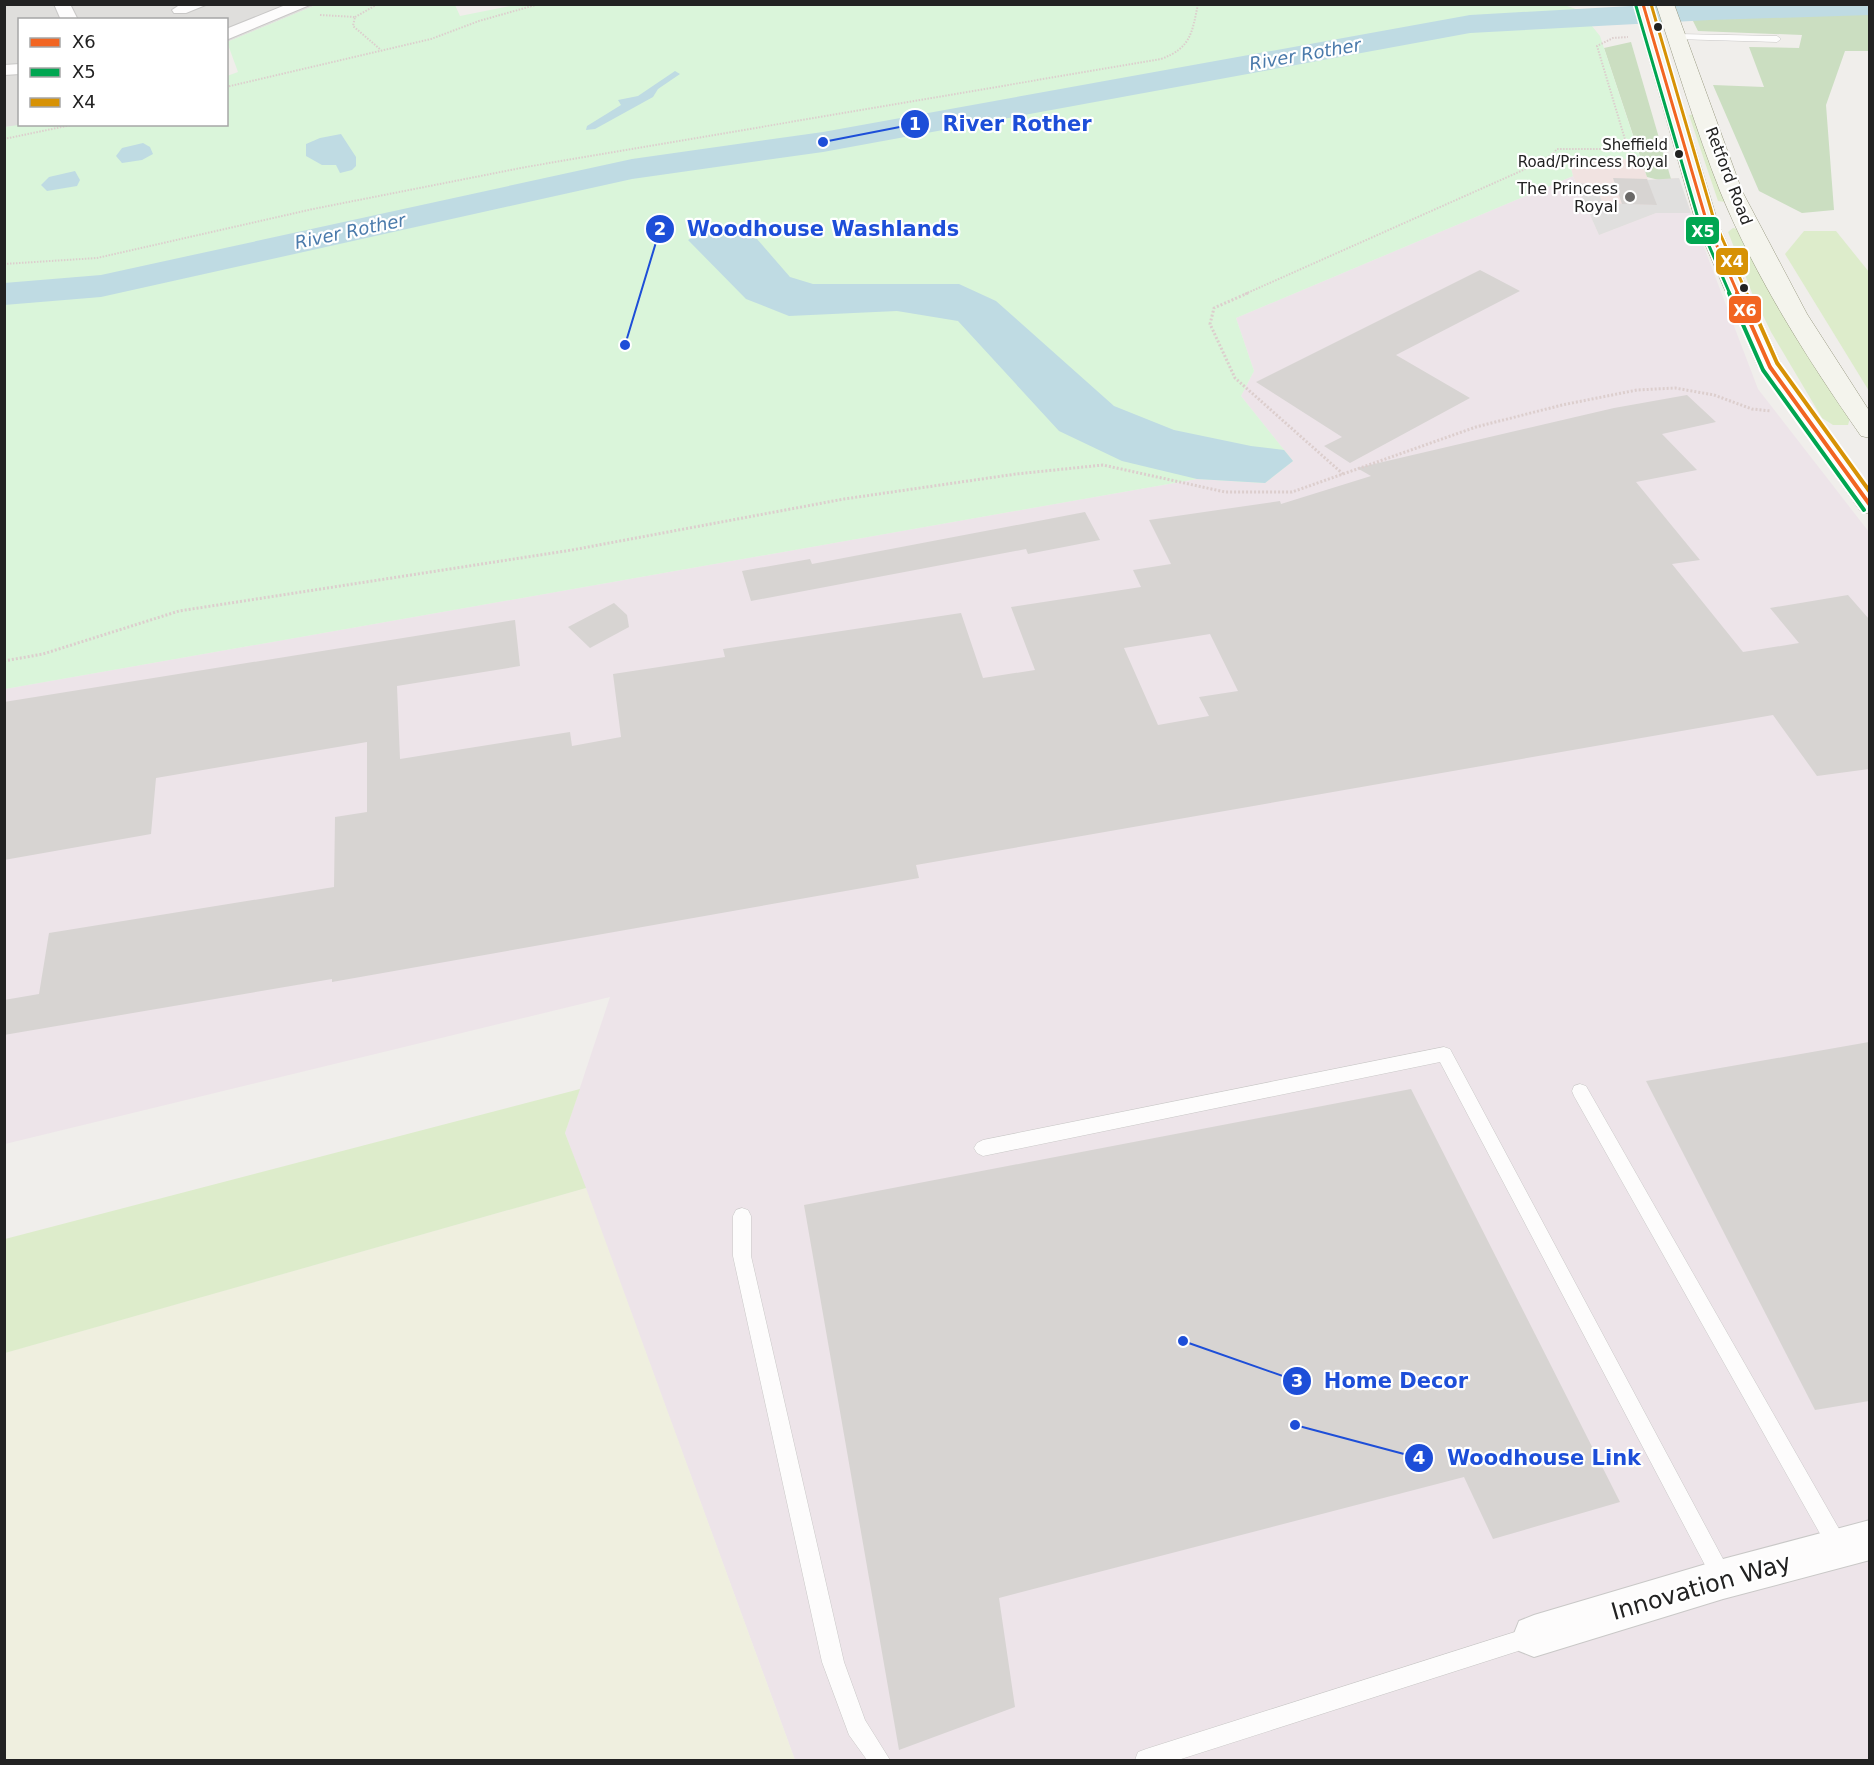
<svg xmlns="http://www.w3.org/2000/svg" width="1874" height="1765" font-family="'DejaVu Sans',sans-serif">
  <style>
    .residential { fill: #dfdedc }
    .commercial { fill: #f1e3e1 }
    .industrial { fill: #ede4e9 }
    .farmland { fill: #efefdf }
    .grass { fill: #ddeccb }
    .forest { fill: #cbdec1 }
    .park { fill: #daf5da }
    .parking { fill: #e0dfde }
    .water { fill: #bfdbe3 }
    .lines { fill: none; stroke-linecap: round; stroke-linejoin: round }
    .river { fill: #bfdbe3; fill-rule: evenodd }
    .building { fill: #d7d4d2; fill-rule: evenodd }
    .lane-casing { stroke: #c9c8c7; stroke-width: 1 }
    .street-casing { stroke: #c9c8c7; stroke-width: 2 }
    .secondary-casing { stroke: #999a82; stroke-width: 1 }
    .path-far1 { stroke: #dccecd; stroke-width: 2; stroke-dasharray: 1.5 1.5; stroke-linecap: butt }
    .path { stroke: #dccecd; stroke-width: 3; stroke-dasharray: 2 2; stroke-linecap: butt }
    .lane { fill: #fdfcfc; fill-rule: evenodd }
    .street { fill: #fdfcfc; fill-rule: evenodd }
    .secondary { fill: #f4f4ed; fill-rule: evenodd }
    .bus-1-far1-casing { stroke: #fff; stroke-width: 6 }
    .bus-1-casing { stroke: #fff; stroke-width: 8 }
    .bus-2-far1-casing { stroke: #fff; stroke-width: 6 }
    .bus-2-casing { stroke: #fff; stroke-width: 8 }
    .bus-3-far1-casing { stroke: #fff; stroke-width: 6 }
    .bus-3-casing { stroke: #fff; stroke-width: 8 }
    .bus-1-far1 { stroke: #f26522; stroke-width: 3 }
    .bus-1 { stroke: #f26522; stroke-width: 4 }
    .bus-2-far1 { stroke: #00a651; stroke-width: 3 }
    .bus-2 { stroke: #00a651; stroke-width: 4 }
    .bus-3-far1 { stroke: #d79205; stroke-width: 3 }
    .bus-3 { stroke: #d79205; stroke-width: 4 }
    .bus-dot { fill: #222; stroke: #fff; stroke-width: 2 }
    .poi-dot { fill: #6a6968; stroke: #fff; stroke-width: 2 }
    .labels { text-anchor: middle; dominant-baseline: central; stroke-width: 4.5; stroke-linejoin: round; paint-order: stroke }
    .far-bus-label { font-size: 15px; fill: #222; stroke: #fff; text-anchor: end }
    .far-street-label { font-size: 16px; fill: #222; stroke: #fff }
    .far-poi-label { font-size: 16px; fill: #222; stroke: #fff; text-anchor: end }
    .far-water-label { font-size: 18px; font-style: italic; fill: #4a7aab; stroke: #fff }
    .near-street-label { font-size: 24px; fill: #222; stroke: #fff }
    .leader { fill: none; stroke: #1d4ed8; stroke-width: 2 }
    .callout-dot { fill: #1d4ed8; stroke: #fff; stroke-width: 2 }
    .mark-label { font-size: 18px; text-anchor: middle; font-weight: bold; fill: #fff }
    .callout-label { font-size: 21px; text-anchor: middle; font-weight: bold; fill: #1d4ed8; stroke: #fff; stroke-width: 4.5; stroke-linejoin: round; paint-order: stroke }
    .line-badge { stroke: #fff; stroke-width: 2 }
    .badge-label { font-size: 16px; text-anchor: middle; font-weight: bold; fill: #fff }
  </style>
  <rect width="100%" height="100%" fill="#f0eeeb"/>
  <!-- residential -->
  <path class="residential" d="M 4,5 L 316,5 L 227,42 L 226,20 L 20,20 L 20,124 L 25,125 L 5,127 Z"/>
  <!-- commercial -->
  <path class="commercial" d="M 1568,156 L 1641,160 L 1648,180 L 1679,178 L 1691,213 L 1656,213 L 1599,235 L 1573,176 Z"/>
  <!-- industrial -->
  <path class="industrial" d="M 1573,176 L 1599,235 L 1656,213 L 1691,213 L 1758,389 L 1869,532 L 1869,1760 L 795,1760 L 565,1133 L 610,997 L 5,1144 L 5,689 L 1197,479 L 1265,483 L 1284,450 L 1241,396 L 1254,371 L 1236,318 Z"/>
  <!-- farmland -->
  <path class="farmland" d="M 586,1188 L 795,1760 L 5,1760 L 4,1353 Z"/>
  <!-- grass -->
  <g class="grass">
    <path d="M 1695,114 L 1725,202 L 1718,201 L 1689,115 Z"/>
    <path d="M 1733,228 L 1738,229 L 1850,418 L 1848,425 L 1833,425 L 1822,418 L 1771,332 L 1752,293 L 1728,232 Z"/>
    <path d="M 1804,231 L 1836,231 L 1869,272 L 1869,391 L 1785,254 Z"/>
    <path d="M 580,1089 L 565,1133 L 586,1188 L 5,1353 L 5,1239 Z"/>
  </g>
  <!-- forest -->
  <g class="forest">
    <path d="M 1869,14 L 1869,51 L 1845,51 L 1826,105 L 1834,210 L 1802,213 L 1759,191 L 1713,85 L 1764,87 L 1749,47 L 1799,48 L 1802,35 L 1698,31 L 1691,17 Z"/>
    <path d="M 1631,42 L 1671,179 L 1663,181 L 1647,177 L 1604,48 Z"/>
  </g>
  <!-- park -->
  <g class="park">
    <path d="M 520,4 L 1561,4 L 1579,10 L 1600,36 L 1641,160 L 1568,156 L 1573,176 L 1236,318 L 1254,371 L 1241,396 L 1293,461 L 1265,483 L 1197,479 L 5,689 L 5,127 L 25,124 L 226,124 L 227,76 L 238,72 L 227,42 L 316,5 L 455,5 L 460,16 Z"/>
    <path d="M 1685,5 L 1869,5 L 1869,14 L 1691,17 Z"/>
  </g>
  <!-- parking -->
  <path class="parking" d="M 1679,178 L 1691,213 L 1656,213 L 1599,235 L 1576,183 L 1594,184 L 1603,203 L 1656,205 L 1647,180 Z"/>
  <!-- water -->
  <g class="water">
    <path d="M 675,71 L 680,74 L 658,89 L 653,97 L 595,129 L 586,130 L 587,126 L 621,105 L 618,100 L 638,96 Z"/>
    <path d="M 341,134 L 356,157 L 356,166 L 352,170 L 340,173 L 336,165 L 322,165 L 306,156 L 306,144 L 320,138 Z"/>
    <path d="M 143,143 L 150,147 L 153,154 L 142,160 L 122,163 L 116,156 L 122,148 Z"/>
    <path d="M 75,171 L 80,180 L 77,186 L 47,191 L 41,185 L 49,177 Z"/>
    <path d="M 705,230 L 733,231 L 757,239 L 790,277 L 813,284 L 959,284 L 996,301 L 1114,406 L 1174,430 L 1251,446 L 1284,450 L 1293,461 L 1265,483 L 1197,479 L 1122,461 L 1059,431 L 958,321 L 897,311 L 789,316 L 746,299 L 688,240 Z"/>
  </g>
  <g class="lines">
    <!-- river -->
    <path class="river" d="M 1666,4 L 1870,4 L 1870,15 L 1710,20 L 1470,33 L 823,152 L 632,179 L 101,297 L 4,305 L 4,283 L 101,275 L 632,159 L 823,132 L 1470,15 Z"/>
  </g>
  <!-- building -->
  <g class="building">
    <path d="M 1613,178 L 1647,179 L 1657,205 L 1622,204 Z"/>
    <path d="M 1480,270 L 1520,291 L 1396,355 L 1470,398 L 1350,463 L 1324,446 L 1342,437 L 1256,382 Z"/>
    <path d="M 1687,395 L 1716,422 L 1662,434 L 1697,470 L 1636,482 L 1700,560 L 1672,564 L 1743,652 L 1799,643 L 1770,608 L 1848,595 L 1869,619 L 1869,769 L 1817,776 L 1773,715 L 916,865 L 919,878 L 332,982 L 332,979 L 4,1035 L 4,1000 L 39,994 L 49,933 L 334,887 L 335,817 L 367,812 L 367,742 L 156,778 L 151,834 L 4,860 L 4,702 L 515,620 L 520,666 L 397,686 L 400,759 L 570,732 L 572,746 L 621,737 L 613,674 L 725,657 L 723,649 L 961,613 L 983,678 L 1035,670 L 1011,607 L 1141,587 L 1133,570 L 1171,564 L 1149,520 L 1280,501 L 1281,504 L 1371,476 L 1357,468 L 1614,408 ZM 1210,634 L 1238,691 L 1199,697 L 1209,716 L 1158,725 L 1124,648 Z"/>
    <path d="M 1085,512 L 1100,540 L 1028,554 L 1026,549 L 751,601 L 742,571 L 810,559 L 812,564 Z"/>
    <path d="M 614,603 L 627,615 L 629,627 L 590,648 L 568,627 Z"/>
    <path d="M 1869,1042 L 1869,1401 L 1815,1410 L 1646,1081 Z"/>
    <path d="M 1411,1089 L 1620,1502 L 1493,1539 L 1464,1477 L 999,1598 L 1015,1707 L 899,1750 L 804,1205 Z"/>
  </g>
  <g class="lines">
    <defs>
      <g id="lane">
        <path d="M 1678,34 L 1777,36 L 1781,39 L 1777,42 L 1675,39 L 1675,35 Z"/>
        <path d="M 1444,1047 L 1450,1049 L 1730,1572 L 1733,1579 L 1730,1586 L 1723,1589 L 1716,1586 L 1440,1062 L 983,1156 L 977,1153 L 974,1148 L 977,1143 L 983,1140 Z"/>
        <path d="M 1580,1084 L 1586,1086 L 1846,1541 L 1849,1548 L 1846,1555 L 1839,1558 L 1832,1555 L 1574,1096 L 1572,1091 L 1574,1086 Z"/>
        <path d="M 742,1208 L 748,1210 L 751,1216 L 751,1256 L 844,1662 L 865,1720 L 890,1760 L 867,1760 L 849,1735 L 822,1662 L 733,1256 L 733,1216 L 736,1210 Z"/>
        <path d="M 1534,1626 L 1541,1629 L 1544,1636 L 1541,1643 L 1534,1646 L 1178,1760 L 1135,1760 L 1138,1752 L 1146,1749 Z"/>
      </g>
      <g id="street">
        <path d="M 54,4 L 70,4 L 78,20 L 61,20 Z"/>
        <path d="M 181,4 L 208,4 L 186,13 L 174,13 L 172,10 Z"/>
        <path d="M 288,4 L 312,4 L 226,40 L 226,29 Z"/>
        <path d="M 20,64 L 20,74 L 4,75 L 4,65 Z"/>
        <path d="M 1870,1520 L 1870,1560 L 1723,1599 L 1534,1657 L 1519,1651 L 1513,1636 L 1519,1621 L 1534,1615 L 1723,1559 Z"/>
      </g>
      <g id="secondary">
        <path d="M 1634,4 L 1652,4 L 1718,223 L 1782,366 L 1870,487 L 1870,514 L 1861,512 L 1758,367 L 1696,223 Z"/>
        <path d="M 1656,4 L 1674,4 L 1742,191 L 1807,314 L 1870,412 L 1870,438 L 1861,436 C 1808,360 1755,277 1720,191 C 1696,130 1677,66 1656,4 Z"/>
      </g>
    </defs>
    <!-- lane casing -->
    <use href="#lane" class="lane-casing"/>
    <!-- street casing -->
    <use href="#street" class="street-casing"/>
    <!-- secondary casing -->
    <use href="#secondary" class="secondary-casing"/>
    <!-- path-far1 -->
    <g class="path-far1">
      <path d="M 320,15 L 355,17 L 353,26 L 381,50"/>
      <path d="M 355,17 L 378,4"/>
      <path d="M 226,87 L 431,39 L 479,21 L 539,4"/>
      <path d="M 4,139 L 76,124"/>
      <path d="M 4,264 L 97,258 L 313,209 L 526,167 L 1161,59 C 1191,48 1192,33 1198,4"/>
      <path d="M 1245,294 L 1530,167 L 1552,155 L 1557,149 L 1621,149 L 1627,146 L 1597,46 L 1613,38 L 1628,37"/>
    </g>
    <!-- path -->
    <g class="path">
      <path d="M 1248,293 L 1214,308 L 1210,324 L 1235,378 L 1343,474"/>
      <path d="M 4,661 L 43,654 L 179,611 L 572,550 L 844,499 L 1016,474 L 1103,465 L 1225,492 L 1292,492 L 1476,427 L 1562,405 L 1637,390 L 1675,388 L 1714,395 L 1752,409 L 1771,411"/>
    </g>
    <!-- lane -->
    <use href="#lane" class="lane"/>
    <!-- street -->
    <use href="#street" class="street"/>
    <!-- secondary -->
    <use href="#secondary" class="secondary"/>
    <defs>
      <path id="bus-1-far1" d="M 1643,4 L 1707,223 L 1738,294"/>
      <path id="bus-1" d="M 1737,293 L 1770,367 L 1870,505"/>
      <path id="bus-2-far1" d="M 1636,6 L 1700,225 L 1730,294"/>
      <path id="bus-2" d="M 1729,293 L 1763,370 L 1864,510"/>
      <path id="bus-3-far1" d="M 1651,4 L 1714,220 L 1747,294"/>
      <path id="bus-3" d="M 1746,293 L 1777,363 L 1870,492"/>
    </defs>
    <!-- bus-1-far1 casing -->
    <use href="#bus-1-far1" class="bus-1-far1-casing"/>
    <!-- bus-1 casing -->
    <use href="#bus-1" class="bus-1-casing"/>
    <!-- bus-2-far1 casing -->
    <use href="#bus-2-far1" class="bus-2-far1-casing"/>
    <!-- bus-2 casing -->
    <use href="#bus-2" class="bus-2-casing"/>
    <!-- bus-3-far1 casing -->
    <use href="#bus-3-far1" class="bus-3-far1-casing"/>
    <!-- bus-3 casing -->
    <use href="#bus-3" class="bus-3-casing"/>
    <!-- bus-1-far1 -->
    <use href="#bus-1-far1" class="bus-1-far1"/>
    <!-- bus-1 -->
    <use href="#bus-1" class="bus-1"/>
    <!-- bus-2-far1 -->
    <use href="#bus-2-far1" class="bus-2-far1"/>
    <!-- bus-2 -->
    <use href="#bus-2" class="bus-2"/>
    <!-- bus-3-far1 -->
    <use href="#bus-3-far1" class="bus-3-far1"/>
    <!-- bus-3 -->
    <use href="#bus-3" class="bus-3"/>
  </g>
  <!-- markers -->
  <g class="bus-dot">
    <circle cx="1658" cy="27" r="5"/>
    <circle cx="1679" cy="154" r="5"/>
    <circle cx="1744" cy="288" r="5"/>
  </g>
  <circle class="poi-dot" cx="1630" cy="197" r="6"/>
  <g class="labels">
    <!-- far-bus labels -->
    <g class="far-bus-label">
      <text x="1668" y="145">Sheffield<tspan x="1668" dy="17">Road/Princess Royal</tspan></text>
    </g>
    <!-- far-street labels -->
    <g class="far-street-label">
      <text transform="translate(1729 176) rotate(69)">Retford Road</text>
    </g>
    <!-- far-poi labels -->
    <g class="far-poi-label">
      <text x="1618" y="188">The Princess<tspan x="1618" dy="18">Royal</tspan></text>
    </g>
    <!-- far-water labels -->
    <g class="far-water-label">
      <text transform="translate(1305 54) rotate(-10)">River Rother</text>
      <text transform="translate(350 231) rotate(-12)">River Rother</text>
    </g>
    <!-- near-street labels -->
    <g class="near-street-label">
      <text transform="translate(1701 1587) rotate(-16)">Innovation Way</text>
    </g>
  </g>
  <!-- callouts -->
  <path class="leader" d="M823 142L915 124M625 345L660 229M1183 1341L1297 1381M1295 1425L1419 1458"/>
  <g class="callout-dot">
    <circle cx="823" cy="142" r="6"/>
    <circle cx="625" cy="345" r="6"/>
    <circle cx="1183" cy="1341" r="6"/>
    <circle cx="1295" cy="1425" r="6"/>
    <circle cx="915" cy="124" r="15"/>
    <circle cx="660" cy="229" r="15"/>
    <circle cx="1297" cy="1381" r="15"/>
    <circle cx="1419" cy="1458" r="15"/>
  </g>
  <g class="mark-label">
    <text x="915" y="130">1</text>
    <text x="660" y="235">2</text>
    <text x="1297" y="1387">3</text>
    <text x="1419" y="1464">4</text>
  </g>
  <g class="callout-label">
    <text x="1017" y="131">River Rother</text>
    <text x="823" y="236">Woodhouse Washlands</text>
    <text x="1396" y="1388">Home Decor</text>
    <text x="1544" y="1465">Woodhouse Link</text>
  </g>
  <g class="line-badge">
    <rect x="1685" y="216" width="35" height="29" rx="6" fill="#00a651"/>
    <rect x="1715" y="247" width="34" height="29" rx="6" fill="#d79205"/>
    <rect x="1728" y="295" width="34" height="29" rx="6" fill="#f26522"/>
  </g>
  <g class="badge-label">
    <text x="1703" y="237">X5</text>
    <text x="1732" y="267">X4</text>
    <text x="1745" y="316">X6</text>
  </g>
  <!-- border -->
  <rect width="1874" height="1765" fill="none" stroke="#222222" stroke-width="12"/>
  <!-- legend -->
  <rect x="18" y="18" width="210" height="108" fill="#ffffff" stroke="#a7a7a7" stroke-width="1.5"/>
  <rect x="30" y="38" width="30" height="9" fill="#f26522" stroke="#a7a7a7" stroke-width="1.5"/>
  <text x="72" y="48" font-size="18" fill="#222222">X6</text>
  <rect x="30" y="68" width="30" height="9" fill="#00a651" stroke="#a7a7a7" stroke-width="1.5"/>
  <text x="72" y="78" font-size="18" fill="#222222">X5</text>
  <rect x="30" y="98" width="30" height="9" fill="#d79205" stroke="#a7a7a7" stroke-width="1.5"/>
  <text x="72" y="108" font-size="18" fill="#222222">X4</text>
</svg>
